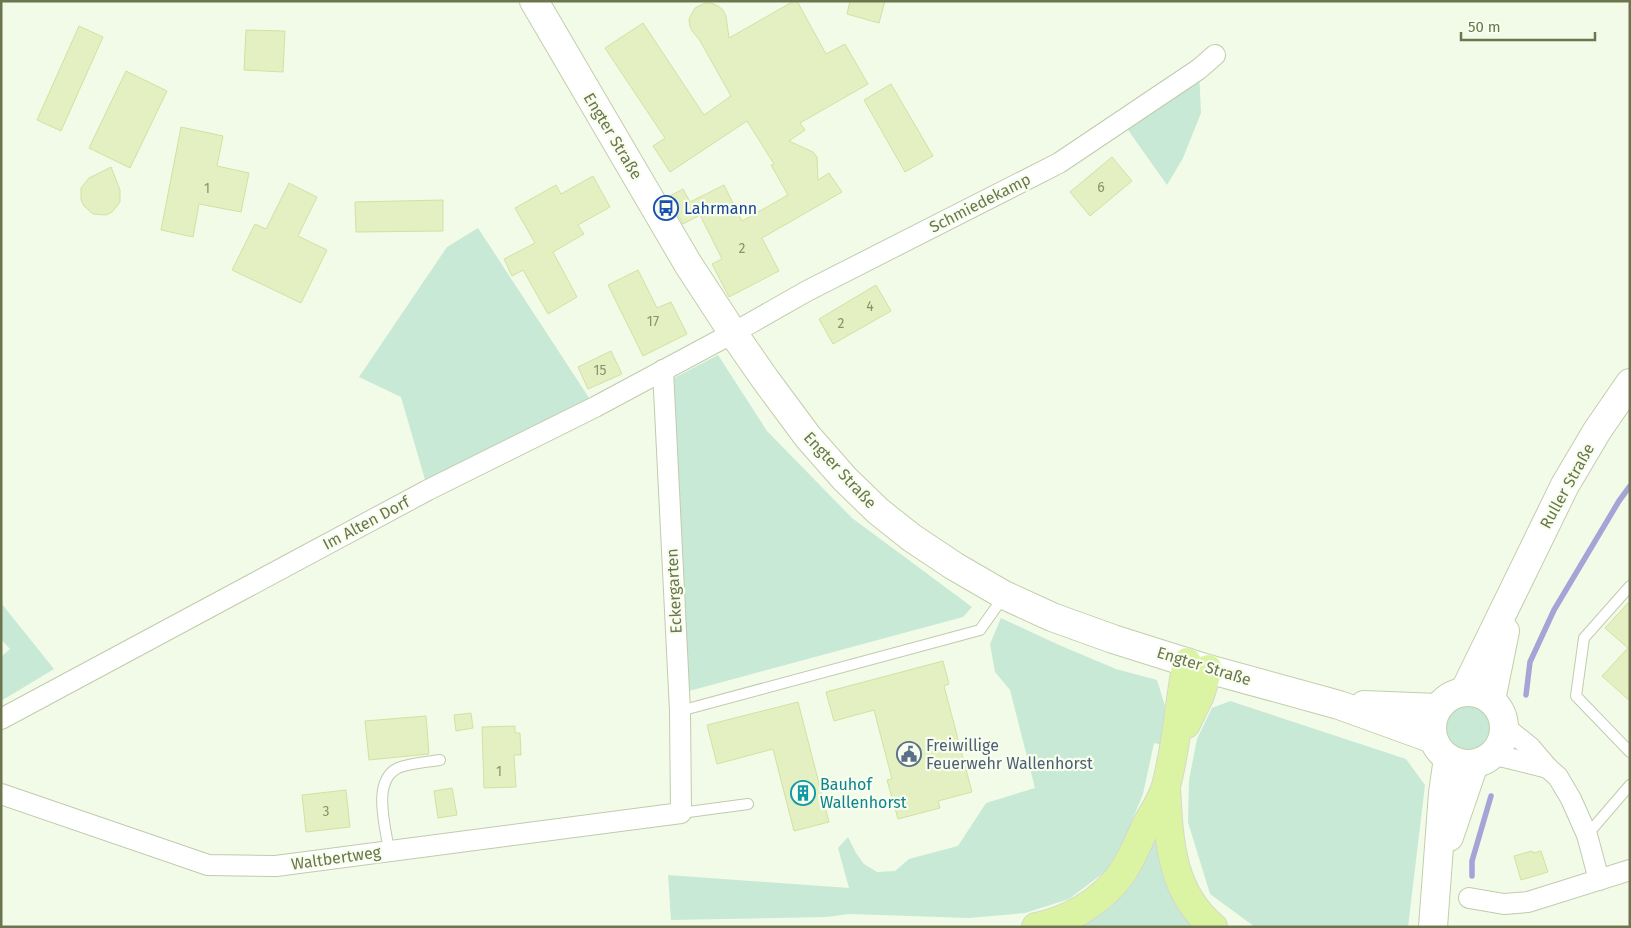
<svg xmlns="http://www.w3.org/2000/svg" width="1631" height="928" font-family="'Fira Sans',sans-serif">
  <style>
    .green { fill: #c7e9d6 }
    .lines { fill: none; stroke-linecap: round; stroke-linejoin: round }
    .stream { stroke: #a5a4d6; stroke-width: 5.5 }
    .building { fill: #e4f0c1; stroke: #d2e1a2 }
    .service-casing { stroke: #c1cbac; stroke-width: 12 }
    .minor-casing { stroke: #c1cbac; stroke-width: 22 }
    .secondary-casing { stroke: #c3ceaa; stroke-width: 30 }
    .trunk-casing { stroke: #d6d8cd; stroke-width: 30 }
    .service { stroke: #fff; stroke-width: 10 }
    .minor { stroke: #fff; stroke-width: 20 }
    .secondary { stroke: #fff; stroke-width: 28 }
    .trunk { stroke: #dbf4a3; stroke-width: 28 }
    .labels { text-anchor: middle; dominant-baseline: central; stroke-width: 4.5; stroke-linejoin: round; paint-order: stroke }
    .number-label { font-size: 14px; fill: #8a946a }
    .street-label { font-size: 16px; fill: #6c754d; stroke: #f7feee }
    .transit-label { font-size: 16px; fill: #164399; stroke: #f7feee; text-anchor: start }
    .service-label { font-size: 16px; fill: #4e5e75; stroke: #f7feee; text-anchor: start }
    .culture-label { font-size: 16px; fill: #0d838f; stroke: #f7feee; text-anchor: start }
  </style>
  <rect width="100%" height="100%" fill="#f2fbe8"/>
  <!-- green -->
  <g class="green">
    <path d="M 1199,69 L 1201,113 L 1183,158 L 1167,185 L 1121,120 Z"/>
    <path d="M 478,228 L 595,407 L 428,490 L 401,397 L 359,377 L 447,247 Z"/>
    <path d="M 718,355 L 767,431 L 852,518 L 972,607 L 963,617 L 689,691 L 674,378 Z"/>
    <path d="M 1,603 L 54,669 L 1,701 L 1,657 L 10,649 L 1,639 Z"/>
    <path d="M 1001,618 L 1059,645 L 1116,669 L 1157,680 L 1165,706 L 1163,745 L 1154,743 L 1143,794 L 1125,838 L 1106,871 L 1069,899 L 1025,913 L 969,918 L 849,914 L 827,917 L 671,920 L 668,875 L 849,888 L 838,848 L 848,837 L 856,853 L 864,864 L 877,872 L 895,871 L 909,859 L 958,846 L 986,803 L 1035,788 L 1010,690 L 995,672 L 990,644 Z"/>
    <path d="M 1230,701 L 1406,759 L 1425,785 L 1408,927 L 1255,927 L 1210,894 L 1188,822 L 1189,780 L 1197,739 L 1212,708 Z"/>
    <circle cx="1469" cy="728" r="23"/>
    <path d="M 1160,816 L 1199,927 L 1062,927 Z"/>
  </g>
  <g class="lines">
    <!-- stream -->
    <g class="stream">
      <path d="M 1526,695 L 1530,662 L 1554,610 L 1619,501 L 1630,486"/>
      <path d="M 1472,876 L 1472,861 L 1491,796"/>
    </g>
  </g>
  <!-- building -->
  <g class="building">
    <path d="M 794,1 L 797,1 L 826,54 L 845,44 L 868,84 L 800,123 L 805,130 L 789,141 L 813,152 L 817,157 L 818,180 L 829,173 L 842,192 L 762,238 L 779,271 L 729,297 L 712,264 L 722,259 L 700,215 L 683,224 L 668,197 L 683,189 L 690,202 L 724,185 L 742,221 L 788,195 L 771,165 L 774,164 L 747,121 L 670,172 L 653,146 L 665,138 L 605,48 L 643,23 L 704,115 L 731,96 L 699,39 L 693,32 L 690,27 L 689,19 L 695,8 L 705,3 L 711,3 L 718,6 L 723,10 L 726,16 L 729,38 Z"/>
    <path d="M 850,1 L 885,1 L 879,23 L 847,14 Z"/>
    <path d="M 79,26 L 103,37 L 61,131 L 37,120 Z"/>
    <path d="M 246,30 L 285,31 L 283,72 L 244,70 Z"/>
    <path d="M 126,71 L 167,91 L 130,168 L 89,148 Z"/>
    <path d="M 891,84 L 933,156 L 905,172 L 864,100 Z"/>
    <path d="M 181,127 L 223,136 L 217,166 L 249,173 L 241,212 L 199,204 L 193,237 L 161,230 Z"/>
    <path d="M 1112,157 L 1132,181 L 1090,216 L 1070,192 Z"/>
    <path d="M 111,167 L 120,190 L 120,202 L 112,212 L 106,215 L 93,214 L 84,206 L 81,200 L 81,188 L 89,178 Z"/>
    <path d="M 593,176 L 610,207 L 578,225 L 584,234 L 553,252 L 577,297 L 548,314 L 523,270 L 512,276 L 504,259 L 535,243 L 515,208 L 556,185 L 561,194 Z"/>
    <path d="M 289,183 L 317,197 L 298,236 L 327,250 L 301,303 L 232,270 L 255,224 L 266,229 Z"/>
    <path d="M 443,200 L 443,231 L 356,232 L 355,202 Z"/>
    <path d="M 638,270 L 657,308 L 671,302 L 687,334 L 643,356 L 608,285 Z"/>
    <path d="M 876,285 L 891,311 L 833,344 L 819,319 Z"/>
    <path d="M 611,351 L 622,374 L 588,389 L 578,367 Z"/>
    <path d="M 1630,601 L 1630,701 L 1602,676 L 1628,648 L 1605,628 Z"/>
    <path d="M 943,661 L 949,684 L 944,686 L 972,792 L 938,801 L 940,808 L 898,819 L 887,780 L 892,779 L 874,710 L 834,721 L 826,692 Z"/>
    <path d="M 798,702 L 829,822 L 794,831 L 773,749 L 717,764 L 707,725 Z"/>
    <path d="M 471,713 L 473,728 L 456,731 L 454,715 Z"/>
    <path d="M 426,716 L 429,754 L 369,760 L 365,721 Z"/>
    <path d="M 515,726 L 515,733 L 520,733 L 521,755 L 514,755 L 516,787 L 484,788 L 482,727 Z"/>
    <path d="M 452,788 L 457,815 L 438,818 L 434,791 Z"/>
    <path d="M 346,790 L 350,827 L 306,832 L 302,795 Z"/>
    <path d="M 1532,851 L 1533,853 L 1541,851 L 1548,872 L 1521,880 L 1514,856 Z"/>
  </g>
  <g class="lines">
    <defs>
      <g id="service">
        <path d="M 1630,586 L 1584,638 L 1576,696 L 1630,752"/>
        <path d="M 680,711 L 980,630 L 1004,596"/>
        <path d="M 681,813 L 748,804"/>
        <path d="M 1587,835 L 1630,785"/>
        <path d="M 389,851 C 386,828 371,781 398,768 C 410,763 427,762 440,760"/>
      </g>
      <g id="minor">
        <path d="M 1,719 L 428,490 L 595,407 L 733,333 L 807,291 L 1059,163 L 1199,69 L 1215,55"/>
        <path d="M 1504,726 L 1530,747 L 1548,768 L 1558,777 L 1571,799 L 1587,835 L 1599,880"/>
        <path d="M 1492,754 L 1548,768"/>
        <path d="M 1,794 L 208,865 L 276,866 L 681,813 L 680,711 L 663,370"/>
        <path d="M 1469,898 L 1504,904 L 1528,902 L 1630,870"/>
      </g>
      <g id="secondary">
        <path d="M 534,1 L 688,264 L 733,333 L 765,379 L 808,437 L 845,479 L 878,511 L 912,538 L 954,566 L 1004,595 L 1052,617 L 1113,639 L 1208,669 L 1339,705 L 1433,739"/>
        <circle cx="1468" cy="728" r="36"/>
        <path d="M 1464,692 L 1565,485 L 1597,431 L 1630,383"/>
        <path d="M 1491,700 L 1505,631"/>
        <path d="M 1364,705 L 1437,708"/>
        <path d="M 1449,837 L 1474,764"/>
        <path d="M 1433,927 L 1443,793 L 1448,758"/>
      </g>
      <g id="trunk">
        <path d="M 1186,724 L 1200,695 L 1208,669"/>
        <path d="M 1166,788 C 1169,839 1170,891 1213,927"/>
        <path d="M 1036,927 C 1068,921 1100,902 1119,877 C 1130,863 1138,842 1146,826 C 1152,814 1162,800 1166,786 C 1177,745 1179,703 1187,662"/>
      </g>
    </defs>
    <!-- service casing -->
    <use href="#service" class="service-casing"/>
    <!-- minor casing -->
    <use href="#minor" class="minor-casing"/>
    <!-- secondary casing -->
    <use href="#secondary" class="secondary-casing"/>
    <!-- trunk casing -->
    <use href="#trunk" class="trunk-casing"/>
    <!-- service -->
    <use href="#service" class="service"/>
    <!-- minor -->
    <use href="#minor" class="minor"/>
    <!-- secondary -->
    <use href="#secondary" class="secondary"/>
    <!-- trunk -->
    <use href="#trunk" class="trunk"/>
  </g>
  <!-- icons -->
  <defs>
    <symbol id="bus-ring" viewBox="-11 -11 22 22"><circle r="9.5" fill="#f7feee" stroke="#1a4fb4" stroke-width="1.5"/><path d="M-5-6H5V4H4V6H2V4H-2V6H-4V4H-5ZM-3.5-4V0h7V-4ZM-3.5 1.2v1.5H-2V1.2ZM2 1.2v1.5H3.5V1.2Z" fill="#1a4fb4"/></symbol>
    <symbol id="civic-ring" viewBox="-11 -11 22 22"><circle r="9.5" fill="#f7feee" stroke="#5c6f8a" stroke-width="1.5"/><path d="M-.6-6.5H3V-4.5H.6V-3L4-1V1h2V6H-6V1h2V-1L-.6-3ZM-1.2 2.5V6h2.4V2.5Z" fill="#5c6f8a"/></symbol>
    <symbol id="building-ring" viewBox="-11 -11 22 22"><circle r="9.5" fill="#f7feee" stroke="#0f9aa8" stroke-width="1.5"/><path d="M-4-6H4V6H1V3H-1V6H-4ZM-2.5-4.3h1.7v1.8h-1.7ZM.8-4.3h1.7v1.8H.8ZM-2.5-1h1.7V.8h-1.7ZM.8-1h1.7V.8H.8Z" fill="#0f9aa8"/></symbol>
  </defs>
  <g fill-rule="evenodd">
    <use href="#bus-ring" x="652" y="194" width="28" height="28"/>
    <use href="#civic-ring" x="895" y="740" width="28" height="28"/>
    <use href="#building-ring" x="789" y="779" width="28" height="28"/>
  </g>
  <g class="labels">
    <!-- number labels -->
    <g class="number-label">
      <text x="1101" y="187">6</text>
      <text x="207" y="188">1</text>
      <text x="742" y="248">2</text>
      <text x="870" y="306">4</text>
      <text x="653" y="321">17</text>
      <text x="841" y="323">2</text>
      <text x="600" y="370">15</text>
      <text x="499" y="771">1</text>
      <text x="326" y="811">3</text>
    </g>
    <!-- street labels -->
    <g class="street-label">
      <text transform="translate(613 136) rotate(59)">Engter Straße</text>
      <text transform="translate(980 203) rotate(-27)">Schmiedekamp</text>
      <text transform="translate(840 470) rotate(47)">Engter Straße</text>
      <text transform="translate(1567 486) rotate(-61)">Ruller Straße</text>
      <text transform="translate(366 523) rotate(-28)">Im Alten Dorf</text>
      <text transform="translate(674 591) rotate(-93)">Eckergarten</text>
      <text transform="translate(1204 666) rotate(17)">Engter Straße</text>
      <text transform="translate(336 858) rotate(-8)">Waltbertweg</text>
    </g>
    <!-- transit labels -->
    <g class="transit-label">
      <text x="684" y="208">Lahrmann</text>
    </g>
    <!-- service labels -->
    <g class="service-label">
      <text x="926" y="745">Freiwillige<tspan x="926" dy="18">Feuerwehr Wallenhorst</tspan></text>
    </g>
    <!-- culture labels -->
    <g class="culture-label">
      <text x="820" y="784">Bauhof<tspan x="820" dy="18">Wallenhorst</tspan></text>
    </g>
  </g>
  <!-- border -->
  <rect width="1631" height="928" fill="none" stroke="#6c754d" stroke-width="5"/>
  <!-- scale -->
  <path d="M1461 32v8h134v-8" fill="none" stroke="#6c754d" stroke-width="2.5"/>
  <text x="1468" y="32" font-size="15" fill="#6c754d" stroke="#f7feee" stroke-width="4" paint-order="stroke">50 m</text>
</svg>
